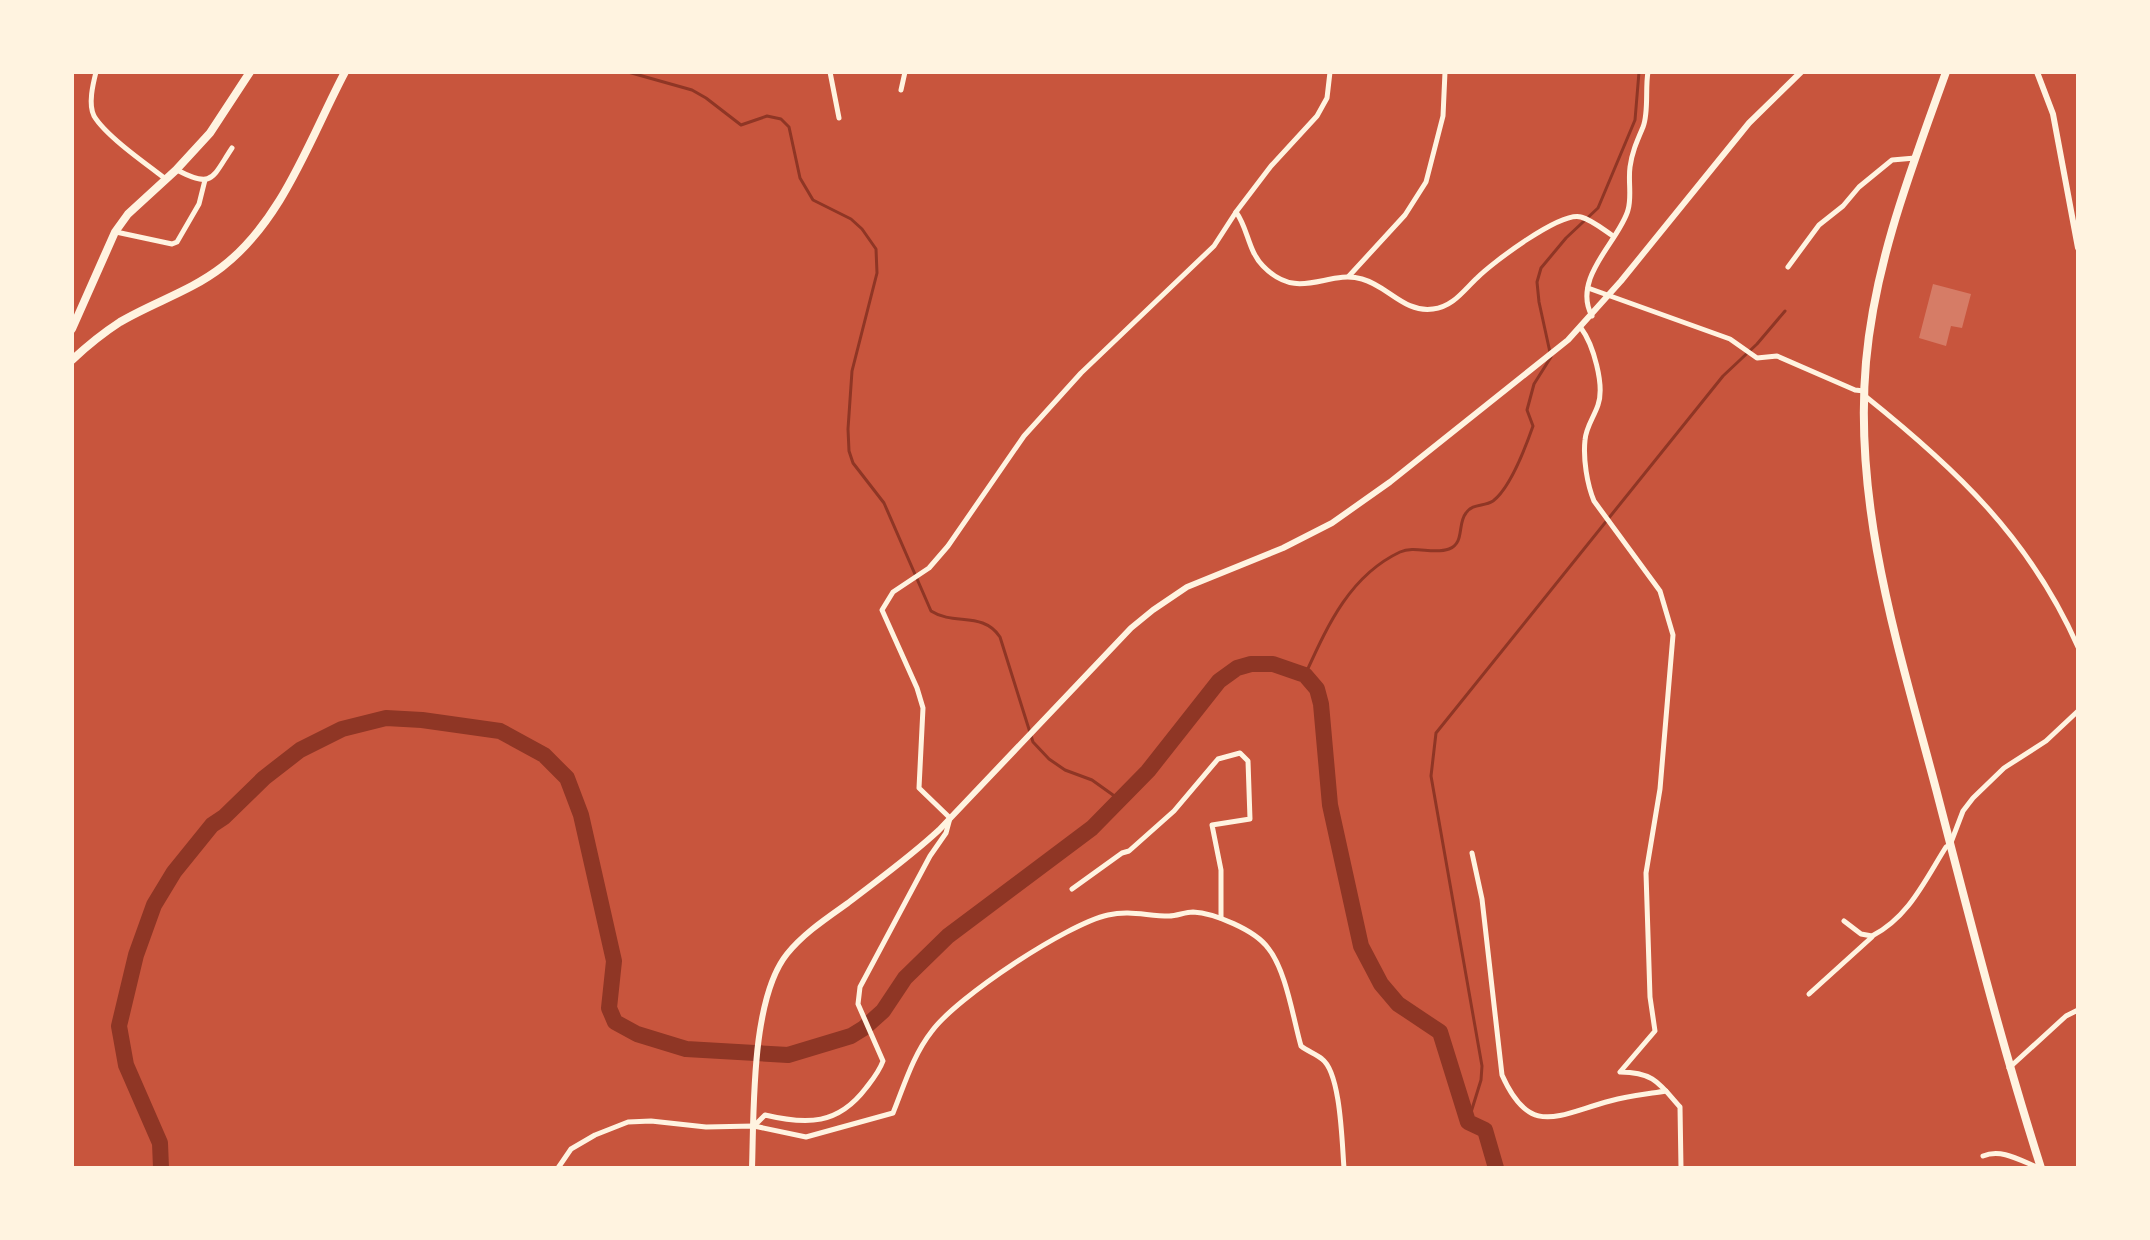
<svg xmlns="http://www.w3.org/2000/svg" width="2150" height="1240" font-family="'Alegreya Sans',sans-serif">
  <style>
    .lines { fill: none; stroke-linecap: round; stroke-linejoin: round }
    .stream { stroke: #8f3625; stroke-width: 3 }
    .river { stroke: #8f3625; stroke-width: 16 }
    .building { fill: #d67c66 }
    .minor { stroke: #fff3e0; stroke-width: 5 }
    .tertiary { stroke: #fff3e0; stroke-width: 6 }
    .primary { stroke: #fff3e0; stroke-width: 8 }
    .trunk { stroke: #fff3e0; stroke-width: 8 }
  </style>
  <rect width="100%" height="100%" fill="#c8553d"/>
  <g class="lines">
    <!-- stream -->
    <g class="stream">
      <path d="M 628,72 L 692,90 L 706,98 L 741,125 L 767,116 L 781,119 L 789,127 L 800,178 L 813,200 L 851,219 L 862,229 L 876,249 L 877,273 L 852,371 L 848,429 L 849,451 L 853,463 L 884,503 L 931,611 C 954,626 983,611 1000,637 L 1033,742 L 1049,759 L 1065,770 L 1092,780 L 1120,800"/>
      <path d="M 1305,675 C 1327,627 1349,576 1400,552 C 1415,545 1433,555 1449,549 C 1465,543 1457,524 1466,513 C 1473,503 1484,507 1493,501 C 1510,488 1526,446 1533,426 L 1527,410 L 1534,384 L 1551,357 L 1539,302 L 1537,282 L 1541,268 L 1566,238 L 1598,208 L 1635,120 L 1639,72"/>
      <path d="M 1468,1122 L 1481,1080 L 1482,1066 L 1431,776 L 1436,733 L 1723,376 L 1757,344 L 1785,311"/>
    </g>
    <!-- river -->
    <path class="river" d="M 161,1168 L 160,1143 L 126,1065 L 119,1026 L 136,955 L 154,905 L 174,872 L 212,825 L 224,817 L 264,778 L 300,750 L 342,729 L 386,718 L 422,720 L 500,731 L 544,755 L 567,778 L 581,815 L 614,961 L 609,1008 L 615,1022 L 637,1034 L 686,1049 L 788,1055 L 851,1036 L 864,1028 L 883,1011 L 905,978 L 948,936 L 1092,828 L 1148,771 L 1219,681 L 1237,668 L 1251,664 L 1273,664 L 1299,673 L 1305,675 L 1317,689 L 1321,704 L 1330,805 L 1361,946 L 1381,984 L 1398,1004 L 1440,1032 L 1468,1122 L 1485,1130 L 1496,1168"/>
  </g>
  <!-- building -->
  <path class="building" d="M 1933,284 L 1971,294 L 1962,328 L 1951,326 L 1946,346 L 1919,338 Z"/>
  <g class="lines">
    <!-- minor -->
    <g class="minor">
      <path d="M 96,72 C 93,84 88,104 94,116 C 106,136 146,164 166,179"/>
      <path d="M 830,72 L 839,118"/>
      <path d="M 901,90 L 905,72"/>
      <path d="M 177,170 C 213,189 212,178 232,148"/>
      <path d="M 1236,212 C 1248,228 1248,251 1263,266 C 1299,303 1327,269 1362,279 C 1388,286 1404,313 1433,309 C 1453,307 1464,290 1477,278 C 1493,262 1561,211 1581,217 C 1592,220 1604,230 1613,236"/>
      <path d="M 116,232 L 172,244 L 177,242 L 199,204 L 205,180"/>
      <path d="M 1788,267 L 1819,225 L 1843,206 L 1859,187 L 1892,160 L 1915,158"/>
      <path d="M 1349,276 L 1405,215 L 1426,182 L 1443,116 L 1445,72"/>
      <path d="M 1588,288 L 1730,339 L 1757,358 L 1777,356 L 1855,390 L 1864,391"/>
      <path d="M 1592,316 C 1571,278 1620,240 1628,210 C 1632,197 1628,181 1630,167 C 1632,152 1637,141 1643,127 C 1649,112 1645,88 1648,72"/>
      <path d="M 1581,328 C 1593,344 1605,385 1598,405 C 1594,417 1586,427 1585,440 C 1583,459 1587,484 1594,501 L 1660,591 L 1673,635 L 1660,789 L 1646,873 L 1650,997 L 1655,1031 L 1620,1072 C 1653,1072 1659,1083 1680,1107 L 1681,1168"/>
      <path d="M 1865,396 C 1955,468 2030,538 2078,647"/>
      <path d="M 1472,853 L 1482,899 L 1502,1075 C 1530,1138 1557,1115 1610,1101 C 1628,1096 1647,1094 1666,1091"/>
      <path d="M 1072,889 L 1122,853 L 1129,851 L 1174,811 L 1218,759 L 1240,753 L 1248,761 L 1250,819 L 1212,825 L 1221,870 L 1221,918"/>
      <path d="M 1844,921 L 1861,934 L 1872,936 C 1909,917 1925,880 1946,847 L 1950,845 L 1963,811 L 1973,798 L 2004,768 L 2046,741 L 2078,711"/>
      <path d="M 1809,994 L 1872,937"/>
      <path d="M 2009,1068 L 2066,1016 L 2078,1010"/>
      <path d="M 754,1126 L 765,1115 C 807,1125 838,1125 866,1088 C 873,1079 879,1072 883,1061 L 858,1004 L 860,987 L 930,856 L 946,833 L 950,818 L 919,788 L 923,708 L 917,688 L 882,610 L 893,592 L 929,568 L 948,546 L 1024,436 L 1081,373 L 1214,246 L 1236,212 L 1271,166 L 1317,116 L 1327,98 L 1330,72"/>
      <path d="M 1983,1156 C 2002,1148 2021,1161 2039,1168"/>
      <path d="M 558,1168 L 571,1149 L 595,1135 L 628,1122 L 651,1121 L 706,1127 L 754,1126 L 806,1137 L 893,1113 C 904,1086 913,1055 932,1031 C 957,997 1067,924 1108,915 C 1130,910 1147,916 1169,916 C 1177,916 1185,912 1193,912 C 1214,913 1255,930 1268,948 C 1286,970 1293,1018 1301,1046 C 1307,1051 1316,1054 1322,1059 C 1341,1073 1342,1145 1344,1168"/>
    </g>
    <!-- tertiary -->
    <g class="tertiary">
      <path d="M 2037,72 L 2053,114 L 2078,248"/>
      <path d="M 752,1168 C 754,1110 751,999 787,954 C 804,933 827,918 848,903 C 879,879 910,857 939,830 L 1131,628 L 1153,610 L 1187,587 L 1283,548 L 1332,523 L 1390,482 L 1568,340 L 1621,281 L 1749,123 L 1801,72"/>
    </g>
    <!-- primary -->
    <g class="primary">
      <path d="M 72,329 L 115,232 L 128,214 L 176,170 L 210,133 L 250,72"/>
      <path d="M 72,360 C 87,346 103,333 120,322 C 154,302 191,291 222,267 C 283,220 310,138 345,72"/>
    </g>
    <!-- trunk -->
    <path class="trunk" d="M 1946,72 C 1912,167 1875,261 1866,362 C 1853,509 1899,649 1936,789 C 1969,916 2001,1043 2041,1168"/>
  </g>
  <!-- border -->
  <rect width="2150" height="1240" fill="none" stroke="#fff3e0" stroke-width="148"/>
</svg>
